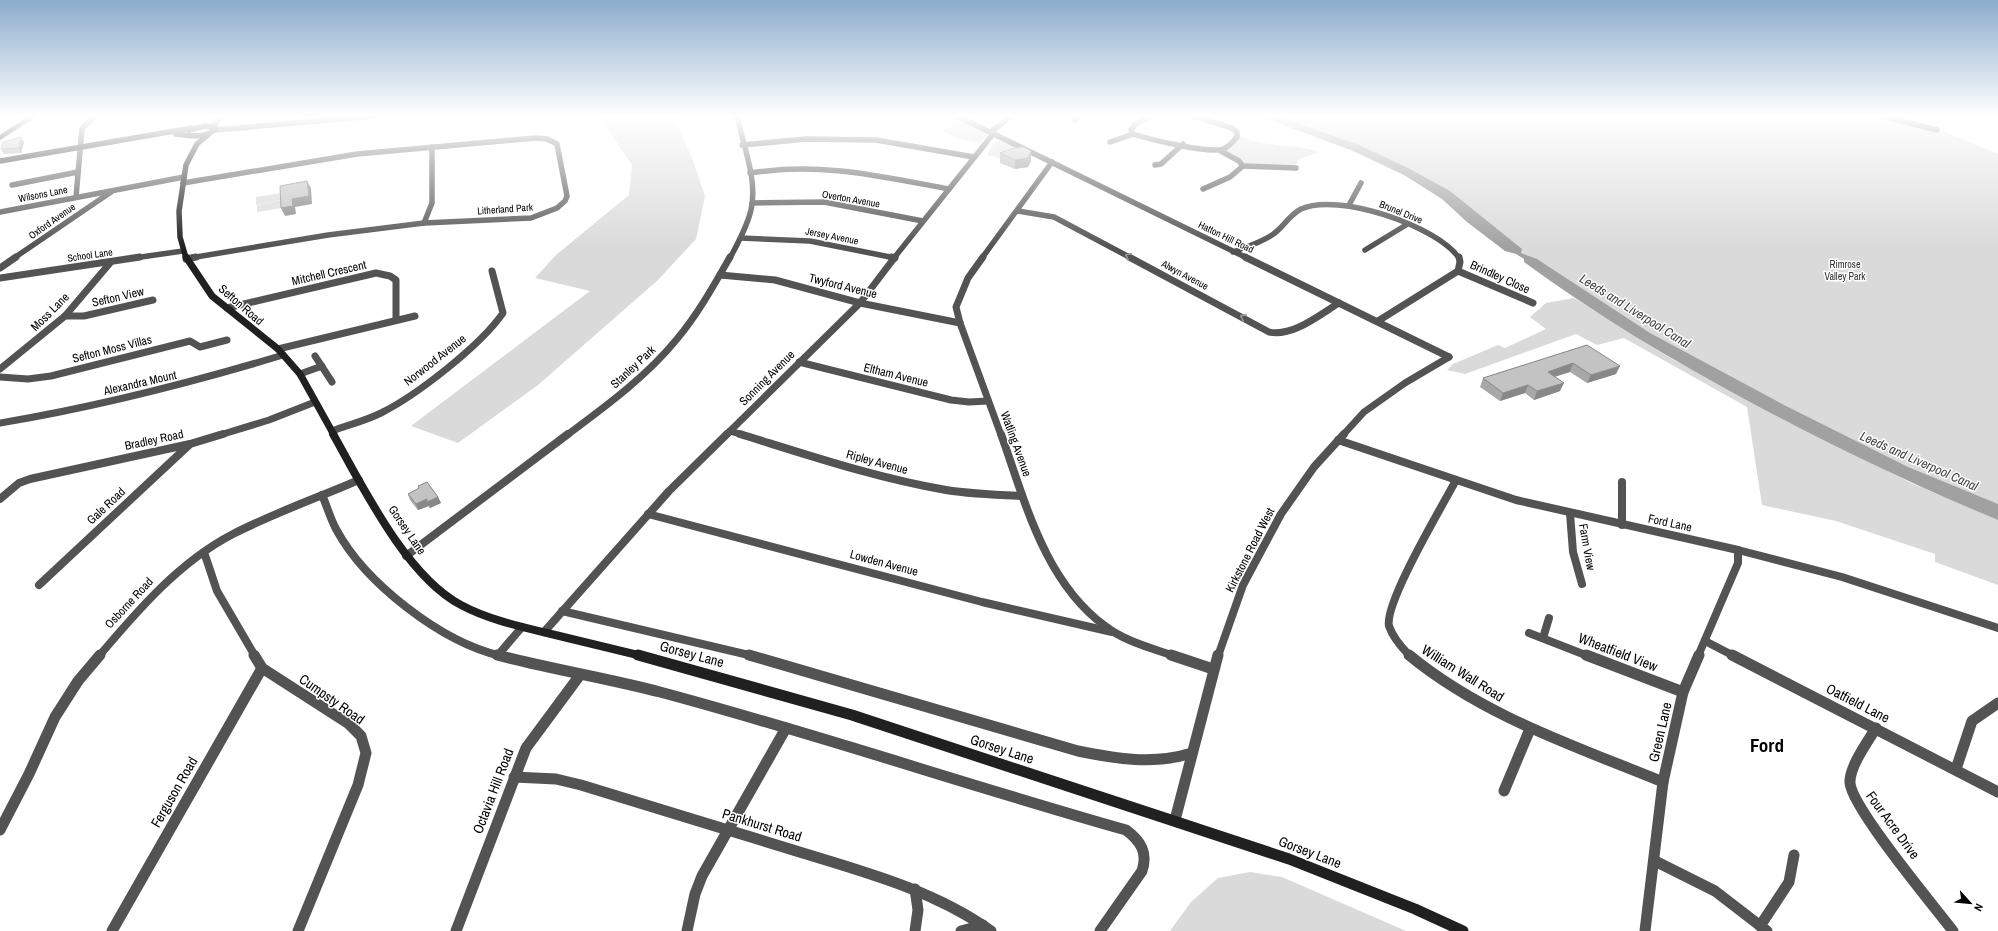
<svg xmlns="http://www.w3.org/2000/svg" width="1998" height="931" font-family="'Archivo Narrow',sans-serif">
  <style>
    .green { fill: #dadada }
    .water { fill: #a1a1a1 }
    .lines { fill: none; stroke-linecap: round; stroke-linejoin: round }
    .trunk-casing { stroke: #dbdbdb; stroke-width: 2 }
    .minor-far3 { stroke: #535353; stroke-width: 5.5 }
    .minor-far2 { stroke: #535353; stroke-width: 7 }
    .minor-far1 { stroke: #535353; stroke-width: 8 }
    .minor { stroke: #535353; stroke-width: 11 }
    .secondary-far3 { stroke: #202020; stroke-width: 5.5 }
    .secondary-far2 { stroke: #202020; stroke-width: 7 }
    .secondary-far1 { stroke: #202020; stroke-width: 8 }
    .secondary { stroke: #202020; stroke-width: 11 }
    .trunk { fill: #000; fill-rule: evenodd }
    .wall { fill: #a8a8a8 }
    .shaded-wall { fill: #888 }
    .building { fill: #c3c3c3; stroke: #888 }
    .oneway { stroke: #989898 }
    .labels { text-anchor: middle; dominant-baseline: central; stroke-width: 3; stroke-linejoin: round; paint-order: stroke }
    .far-street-label { font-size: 10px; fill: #000; stroke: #fff }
    .far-park-label { font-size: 10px; fill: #313131; stroke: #fff }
    .street-label { font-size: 12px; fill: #000; stroke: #fff }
    .water-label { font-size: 13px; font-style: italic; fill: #424242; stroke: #fff }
    .near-street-label { font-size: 14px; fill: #000; stroke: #fff }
    .near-district-label { font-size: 19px; font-weight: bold; fill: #000; stroke: #fff }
  </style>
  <rect width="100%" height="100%" fill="#fff"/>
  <!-- green -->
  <g class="green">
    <path d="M 599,116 L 673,116 L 693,160 L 705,196 L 696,239 L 658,280 L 538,385 L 458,443 L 411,426 L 590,291 L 535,278 L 556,255 L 629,195 L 632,165 Z"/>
    <path d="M 1269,116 L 1873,116 L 1941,133 L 1943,131 L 1998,154 L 1998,512 L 1714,375 L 1517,253 L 1420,178 Z"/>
    <path d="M 963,122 L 988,134 L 980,143 L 958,139 L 941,130 Z"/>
    <path d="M 1241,136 C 1266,148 1293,143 1319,152 L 1299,159 L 1295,167 L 1246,165 L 1242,160 L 1224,151 L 1231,148 Z"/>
    <path d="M 1000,141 L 1014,147 L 1007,153 L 1006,160 L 987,155 L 994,143 Z"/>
    <path d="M 281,193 L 281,200 L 256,205 L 256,197 Z"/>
    <path d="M 282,200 L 282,208 L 257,212 L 257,205 Z"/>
    <path d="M 1574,298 L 1672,359 L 1909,482 L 1998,520 L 1998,585 L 1935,562 L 1935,554 L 1836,521 L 1762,505 L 1747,407 L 1624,338 L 1597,345 L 1576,334 L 1465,374 L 1447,370 L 1453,364 L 1498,345 L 1505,348 L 1546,329 L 1530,317 L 1546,303 Z"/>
    <path d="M 1250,872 L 1282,877 L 1406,931 L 1170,931 L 1191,902 L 1218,878 Z"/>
  </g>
  <!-- water -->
  <path class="water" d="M 1259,116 L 1278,116 L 1361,146 L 1408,168 L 1450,191 L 1522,249 L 1521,253 L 1537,259 L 1650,333 L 1786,406 L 1908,467 L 1998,504 L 1998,520 C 1913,485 1831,445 1750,402 C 1672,360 1596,315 1524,262 L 1524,259 L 1516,254 L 1505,251 L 1467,222 L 1442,199 L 1404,175 L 1353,151 Z"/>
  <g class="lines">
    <defs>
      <path id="trunk" d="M 29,116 L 37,116 L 0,140 L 0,135 Z"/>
    </defs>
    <!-- trunk casing -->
    <use href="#trunk" class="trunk-casing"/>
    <!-- minor-far3 -->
    <g class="minor-far3">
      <path d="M 957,116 L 1247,258"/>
      <path d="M 1150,116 L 1134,125 L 1131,130 L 1133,134 C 1149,139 1208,154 1223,149 C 1229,147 1233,142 1237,137 L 1237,132 L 1232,128 L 1193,116"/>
      <path d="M 1882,116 L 1937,130"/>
      <path d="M 1075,120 L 1080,116"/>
      <path d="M 213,126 L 221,116"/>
      <path d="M 215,130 L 375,116"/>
      <path d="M 991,132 L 1011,116"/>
      <path d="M 1110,142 L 1133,134"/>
      <path d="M 742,145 L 806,139 L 876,140 L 974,157"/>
      <path d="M 1155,165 L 1161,164 L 1183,144"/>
      <path d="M 1243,166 L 1296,168"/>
      <path d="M 750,173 C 823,162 878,176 949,189"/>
      <path d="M 183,183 L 357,154 L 536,138 L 547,139 L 557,144 L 567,196 L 565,201 L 557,208 L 531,218 L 424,223 L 328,235 L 190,258"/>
      <path d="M 12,185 L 78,172"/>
      <path d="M 1203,189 L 1230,177 L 1243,166 L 1239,161 L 1219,150"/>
      <path d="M 76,197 L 82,128 L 96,116"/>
      <path d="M 752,203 L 824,202 L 923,221"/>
      <path d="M 1349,205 L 1361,183"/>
      <path d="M 1018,211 L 1054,217 L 1131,258"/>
      <path d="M 0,212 L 184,177"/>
      <path d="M 424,223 L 432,203 L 432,147"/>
      <path d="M 741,238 L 810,241 L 895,258"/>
      <path d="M 1365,250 L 1406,225"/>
      <path d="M 1233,252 C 1246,247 1260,243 1272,235 C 1283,228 1289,215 1301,209 C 1338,192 1437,226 1459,258"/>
      <path d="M 14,258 L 111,192"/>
      <path d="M 134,258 L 183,251"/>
      <path d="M 730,258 C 738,243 747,227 751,210 C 758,180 743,145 737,116"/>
      <path d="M 894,258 L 993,134"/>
      <path d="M 982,258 L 1052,162"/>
    </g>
    <!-- minor-far2 -->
    <g class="minor-far2">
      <path d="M 891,257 L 895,258"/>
      <path d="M 983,257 L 968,278 L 956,307 L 960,323 L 1001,435"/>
      <path d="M 1129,257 L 1269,332 C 1293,337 1319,315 1339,303"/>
      <path d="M 1245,257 L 1449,357"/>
      <path d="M 186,259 L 196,257"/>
      <path d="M 0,268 L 16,257"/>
      <path d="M 1458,271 L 1533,303"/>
      <path d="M 720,275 L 775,280 L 860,303 L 960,323"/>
      <path d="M 0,278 L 140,257"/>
      <path d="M 227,308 L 376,273 L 390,276 L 396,280 L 396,320"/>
      <path d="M 65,316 L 84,316 L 153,300"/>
      <path d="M 1378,321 L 1458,271 L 1460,262 L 1459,257"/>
      <path d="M 278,349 L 415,316"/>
      <path d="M 315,356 L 332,382"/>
      <path d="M 799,362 L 951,400 L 969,402 L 988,401"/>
      <path d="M 0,369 L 65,316 L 110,263"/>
      <path d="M 300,374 L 322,366"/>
      <path d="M 0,377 L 28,379 L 51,376 L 190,341 L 200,347 L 227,340"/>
      <path d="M 0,423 C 96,407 190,383 283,355"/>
      <path d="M 332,431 C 348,425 365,421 381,413 C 417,395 480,346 503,313 L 492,271"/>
      <path d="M 730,431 L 743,435"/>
      <path d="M 220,435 L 269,420 L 315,402"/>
      <path d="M 567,435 C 606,406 646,377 677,339 C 698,314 714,285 730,257"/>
      <path d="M 726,435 L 860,303 L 895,257"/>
      <path d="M 1343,435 L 1364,412 L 1405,383 L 1449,357"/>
    </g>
    <!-- minor-far1 -->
    <g class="minor-far1">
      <path d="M 740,434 C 808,455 876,478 946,490 C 971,494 997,495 1022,496"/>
      <path d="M 1001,434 C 1025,501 1044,581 1105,626 C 1124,641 1151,648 1174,656"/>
      <path d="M 1338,440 L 1516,500 L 1738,550 L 1842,577 L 1998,628"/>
      <path d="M 1622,482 L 1622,525"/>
      <path d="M 322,495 C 327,506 330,518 336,529 C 365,583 441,642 501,656"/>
      <path d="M 0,499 L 19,483 L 30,479 L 190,444 L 223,434"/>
      <path d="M 1570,513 L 1573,552 L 1582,584"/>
      <path d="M 648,514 L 982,602 L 1112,632"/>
      <path d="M 204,552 L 217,591 L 255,656"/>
      <path d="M 406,556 L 568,434"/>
      <path d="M 39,585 L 189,445"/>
      <path d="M 562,611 L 753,656"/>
      <path d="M 544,632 L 669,491 L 727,434"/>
      <path d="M 1529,633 L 1588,656"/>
      <path d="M 1543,638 L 1549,618"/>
      <path d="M 1705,641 L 1734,656"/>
      <path d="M 498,655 L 522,627"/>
      <path d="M 99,656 C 138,610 179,562 233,534 C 274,513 317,498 359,480"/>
      <path d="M 1218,656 L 1243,585 L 1281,514 L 1314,467 L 1344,434"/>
      <path d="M 1410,656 C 1402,648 1393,638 1389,626 C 1384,603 1443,505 1456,480"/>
      <path d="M 1698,656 L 1738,563 L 1738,550"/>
    </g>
    <!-- minor -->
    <g class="minor">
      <path d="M 254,655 L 262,668 L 349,724 L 361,736 L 366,753 L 358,785 L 298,931"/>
      <path d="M 497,655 C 551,669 606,678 660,692 C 817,734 970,786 1126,830 C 1141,841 1148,853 1142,871 L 1100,931"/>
      <path d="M 749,655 L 1078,751 C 1117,759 1153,765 1192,753"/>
      <path d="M 1171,655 L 1213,669"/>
      <path d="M 1409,655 C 1483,716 1575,746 1663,782"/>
      <path d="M 1586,655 L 1683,692"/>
      <path d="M 1732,655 L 1998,792"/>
      <path d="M 1876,728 C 1868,741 1849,767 1850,783 C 1852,808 1934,906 1953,931"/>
      <path d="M 1956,769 L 1972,721 L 1998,703"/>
      <path d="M 514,777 L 556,779 L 581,785 C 652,807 722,828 793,850 C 861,871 932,889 991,931"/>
      <path d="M 1504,791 L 1530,729"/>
      <path d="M 1175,820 L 1218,655"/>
      <path d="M 0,830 L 29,774 L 55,717 L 78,681 L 100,655"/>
      <path d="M 1655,861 L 1715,891 L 1767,931"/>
      <path d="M 915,889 L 918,910 L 915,931"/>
      <path d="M 1760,926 L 1789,882 L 1794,855"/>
      <path d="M 112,931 L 262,668"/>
      <path d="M 456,931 L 526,748 L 580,675"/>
      <path d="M 687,931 L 695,894 L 702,876 L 786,728"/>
      <path d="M 961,931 L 983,925"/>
      <path d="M 1645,931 L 1663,782 L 1683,692 L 1699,655"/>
    </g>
    <!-- secondary-far3 -->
    <g class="secondary-far3">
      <path d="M 176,134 C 191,135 205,140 216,128 L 205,126 L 189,130"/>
      <path d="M 0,161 L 192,128"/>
      <path d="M 186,258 L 180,237 L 179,211 L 186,165 L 197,144 L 209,134"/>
    </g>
    <!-- secondary-far2 -->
    <path class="secondary-far2" d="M 186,257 L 212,296 L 278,349 L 300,374 L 334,435"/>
    <!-- secondary-far1 -->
    <path class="secondary-far1" d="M 333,434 C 363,487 406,576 461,605 C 487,619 518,626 547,633 C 579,641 610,648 642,656"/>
    <!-- secondary -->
    <path class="secondary" d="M 638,655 L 852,715 L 1289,859 L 1415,909 L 1463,931"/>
    <!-- trunk -->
    <use href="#trunk" class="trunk"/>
  </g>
  <!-- wall -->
  <g class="wall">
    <path d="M 24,142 L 21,153 L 4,154 L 1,149 Z"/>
    <path d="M 1031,151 L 1031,161 L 1028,167 L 1015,169 L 1000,163 L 1000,153 Z"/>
    <path d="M 1587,345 L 1616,374 L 1587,383 L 1570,372 L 1555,376 L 1560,391 L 1534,400 L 1525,393 L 1500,401 L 1480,387 L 1483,378 Z"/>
    <path d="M 418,486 L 438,497 L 441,503 L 430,508 L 429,506 L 418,510 L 410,500 L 408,494 L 419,489 Z"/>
  </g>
  <!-- shaded-wall -->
  <g class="shaded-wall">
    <path d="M 21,137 L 24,142 L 21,153 L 19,148 Z"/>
    <path d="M 1031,151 L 1031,161 L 1028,167 L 1015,169 L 1015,160 Z"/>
    <path d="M 307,181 L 311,188 L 312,204 L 295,207 L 296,214 L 285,216 L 281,208 L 292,199 Z"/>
    <path d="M 1573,363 L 1570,372 L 1545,380 L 1548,372 Z"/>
    <path d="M 1620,366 L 1616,374 L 1587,383 L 1591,375 Z"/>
    <path d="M 1564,383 L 1560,391 L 1534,400 L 1537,391 Z"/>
    <path d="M 1528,385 L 1525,393 L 1500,401 L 1503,393 Z"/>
    <path d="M 438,497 L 441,503 L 430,508 L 429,506 L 418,510 L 416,504 L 427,499 Z"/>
  </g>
  <!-- building -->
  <g class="building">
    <path d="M 21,137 L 19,148 L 1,149 L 3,142 Z"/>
    <path d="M 1023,147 L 1031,151 L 1028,158 L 1015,160 L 1000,153 L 1014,148 Z"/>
    <path d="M 307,181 L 309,196 L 292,199 L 293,206 L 281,208 L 280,186 Z"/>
    <path d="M 1587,345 L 1620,366 L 1591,375 L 1573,363 L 1548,372 L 1564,383 L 1537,391 L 1528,385 L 1503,393 L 1483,378 Z"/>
    <path d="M 427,482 L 438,497 L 427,502 L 427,499 L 416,504 L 408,494 L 419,488 L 418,486 Z"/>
  </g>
  <!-- one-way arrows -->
  <defs><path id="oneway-chevron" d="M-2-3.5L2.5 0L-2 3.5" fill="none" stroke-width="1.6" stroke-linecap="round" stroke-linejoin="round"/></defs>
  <g class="oneway">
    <use href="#oneway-chevron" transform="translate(1128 256) rotate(-152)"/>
    <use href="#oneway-chevron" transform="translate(1243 317) rotate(-152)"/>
  </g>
  <!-- sky -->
  <linearGradient id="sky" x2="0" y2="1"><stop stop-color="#8baccc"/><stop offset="0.47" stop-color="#fff"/><stop offset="1" stop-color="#fff" stop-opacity="0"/></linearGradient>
  <rect width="1998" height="247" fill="url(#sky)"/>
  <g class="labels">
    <!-- far-street labels -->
    <g class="far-street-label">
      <text transform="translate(43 194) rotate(-11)">Wilsons Lane</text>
      <text transform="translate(851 199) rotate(10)">Overton Avenue</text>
      <text transform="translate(505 209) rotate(-4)">Litherland Park</text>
      <text transform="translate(1401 212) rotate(22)">Brunel Drive</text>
      <text transform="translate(52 221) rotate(-35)">Oxford Avenue</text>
      <text transform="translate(832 236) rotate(11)">Jersey Avenue</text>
      <text transform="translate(1226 237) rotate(26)">Hatton Hill Road</text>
      <text transform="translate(90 255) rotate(-8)">School Lane</text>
      <text transform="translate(1185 275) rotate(28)">Alwyn Avenue</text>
    </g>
    <!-- far-park labels -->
    <g class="far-park-label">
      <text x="1845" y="264">Rimrose<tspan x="1845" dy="12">Valley Park</tspan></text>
    </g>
    <!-- street labels -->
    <g class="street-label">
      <text transform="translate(329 273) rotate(-13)">Mitchell Crescent</text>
      <text transform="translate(1500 277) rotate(24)">Brindley Close</text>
      <text transform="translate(843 286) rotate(14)">Twyford Avenue</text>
      <text transform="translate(118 297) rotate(-13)">Sefton View</text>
      <text transform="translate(241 305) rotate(41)">Sefton Road</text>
      <text transform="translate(50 312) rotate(-45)">Moss Lane</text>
      <text transform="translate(112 349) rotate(-14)">Sefton Moss Villas</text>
      <text transform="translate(435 360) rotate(-38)">Norwood Avenue</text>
      <text transform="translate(633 367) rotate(-43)">Stanley Park</text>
      <text transform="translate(896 375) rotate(14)">Eltham Avenue</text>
      <text transform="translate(767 378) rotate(-45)">Sonning Avenue</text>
      <text transform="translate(140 383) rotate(-13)">Alexandra Mount</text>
      <text transform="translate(154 440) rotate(-12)">Bradley Road</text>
      <text transform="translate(1016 444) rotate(70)">Watling Avenue</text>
      <text transform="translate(877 462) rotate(15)">Ripley Avenue</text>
      <text transform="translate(106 506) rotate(-43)">Gale Road</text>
      <text transform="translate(1670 523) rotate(12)">Ford Lane</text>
      <text transform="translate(407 530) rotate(56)">Gorsey Lane</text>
      <text transform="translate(1587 547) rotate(80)">Farm View</text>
      <text transform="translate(1250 550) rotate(-63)">Kirkstone Road West</text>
      <text transform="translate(884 563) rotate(15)">Lowden Avenue</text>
      <text transform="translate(129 603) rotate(-47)">Osborne Road</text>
    </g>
    <!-- water labels -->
    <g class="water-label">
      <text transform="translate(1635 311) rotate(32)">Leeds and Liverpool Canal</text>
      <text transform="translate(1919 461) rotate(24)">Leeds and Liverpool Canal</text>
    </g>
    <!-- near-street labels -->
    <g class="near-street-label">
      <text transform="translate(1618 652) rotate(21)">Wheatfield View</text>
      <text transform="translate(692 654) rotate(15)">Gorsey Lane</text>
      <text transform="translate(1463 673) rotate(32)">William Wall Road</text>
      <text transform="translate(332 699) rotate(35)">Cumpsty Road</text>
      <text transform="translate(1858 703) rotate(27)">Oatfield Lane</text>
      <text transform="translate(1660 732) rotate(-77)">Green Lane</text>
      <text transform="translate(1002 749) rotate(18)">Gorsey Lane</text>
      <text transform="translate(493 791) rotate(-69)">Octavia Hill Road</text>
      <text transform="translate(174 792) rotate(-60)">Ferguson Road</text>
      <text transform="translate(762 825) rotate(17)">Pankhurst Road</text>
      <text transform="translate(1893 825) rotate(54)">Four Acre Drive</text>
      <text transform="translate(1310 852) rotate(21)">Gorsey Lane</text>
    </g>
    <!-- near-district labels -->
    <g class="near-district-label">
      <text x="1767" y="745">Ford</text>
    </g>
  </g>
  <!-- north arrow -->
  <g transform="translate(1970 903) rotate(117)" stroke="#ffffff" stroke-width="3" paint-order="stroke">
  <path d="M0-3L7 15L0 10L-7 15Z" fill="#000000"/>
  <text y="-6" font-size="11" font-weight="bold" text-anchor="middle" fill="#000000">N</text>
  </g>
</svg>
